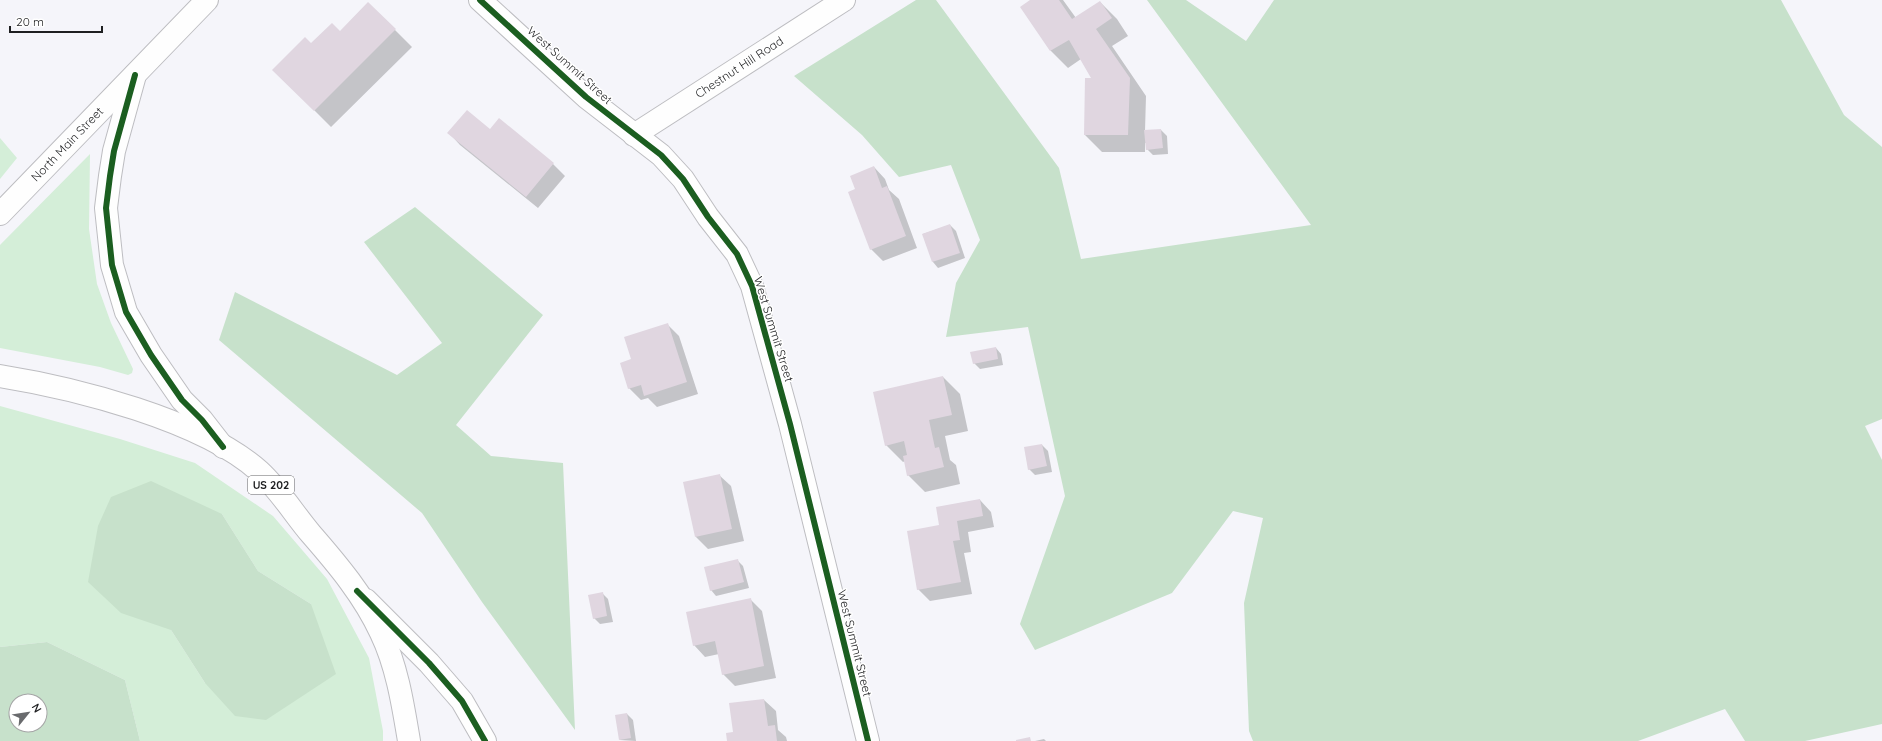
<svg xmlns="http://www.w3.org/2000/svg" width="1882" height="741" font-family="Quicksand,sans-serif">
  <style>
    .green { fill: #d4eed8; fill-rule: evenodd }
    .forest { fill: #c7e1cb; fill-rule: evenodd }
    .shadow { fill: #0003 }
    .building { fill: #e0d6e0 }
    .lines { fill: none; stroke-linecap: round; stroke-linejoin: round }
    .street-casing { stroke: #bdbdc1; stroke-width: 24 }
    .secondary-casing { stroke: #bdbdc1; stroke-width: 24 }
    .primary-casing { stroke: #bdbdc1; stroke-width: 24 }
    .street { stroke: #fefefe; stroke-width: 22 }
    .secondary { stroke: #fefefe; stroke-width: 22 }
    .primary { stroke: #fefefe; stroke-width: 22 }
    .cycleway-casing { stroke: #fff; stroke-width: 8 }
    .cycleway { stroke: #1b5e20; stroke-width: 6 }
    .labels { text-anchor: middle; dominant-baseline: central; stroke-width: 3; stroke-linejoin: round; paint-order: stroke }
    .shield { fill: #fff; stroke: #626264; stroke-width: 1 }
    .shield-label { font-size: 11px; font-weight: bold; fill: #1e1f21 }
    .street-label { font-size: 12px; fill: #1e1f21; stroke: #fff }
  </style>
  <rect width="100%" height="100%" fill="#f5f5fa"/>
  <!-- green -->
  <g class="green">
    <path d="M 0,138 L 17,158 L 0,179 Z"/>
    <path d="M 90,154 L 89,229 L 97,284 L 111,323 L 133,369 L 132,373 L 128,375 L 100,367 L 0,348 L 0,245 Z"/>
    <path d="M 0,406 L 120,439 L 195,463 L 273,516 L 327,579 L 369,658 L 383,731 L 383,741 L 140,741 L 125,680 L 47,642 L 0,647 ZM 222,514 L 258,571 L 311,604 L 205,683 L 171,630 Z"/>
  </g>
  <!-- forest -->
  <g class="forest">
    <path d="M 916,0 L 936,0 L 1059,168 L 1081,259 L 1311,225 L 1147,0 L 1186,0 L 1246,41 L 1274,0 L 1781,0 L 1844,115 L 1882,147 L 1882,419 L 1865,426 L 1882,460 L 1882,724 L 1805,741 L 1745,741 L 1725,709 L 1638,741 L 1253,741 L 1249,731 L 1244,603 L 1263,518 L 1233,511 L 1172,593 L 1035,650 L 1020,624 L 1065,496 L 1028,327 L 946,337 L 956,283 L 980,240 L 951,165 L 899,177 L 862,135 L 794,76 Z"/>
    <path d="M 415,207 L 543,315 L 456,425 L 491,456 L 563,463 L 575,730 L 482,602 L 422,513 L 219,340 L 235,292 L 397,375 L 442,343 L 364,242 Z"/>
    <path d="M 151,481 L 222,514 L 258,571 L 311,604 L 336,674 L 266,720 L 235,716 L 205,683 L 171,630 L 121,613 L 88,582 L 98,526 L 111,497 Z"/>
    <path d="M 47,642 L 125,680 L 140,741 L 0,741 L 0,647 ZM 16,701 L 40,701 L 40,725 L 16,725 Z"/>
  </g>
  <!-- shadow -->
  <g class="shadow">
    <path d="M 1032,0 L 1063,0 L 1076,18 L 1100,2 L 1117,19 L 1128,36 L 1112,46 L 1146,96 L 1145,131 L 1161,130 L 1167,136 L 1168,154 L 1153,155 L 1147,149 L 1147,143 L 1145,143 L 1145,152 L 1102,152 L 1085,135 L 1093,79 L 1081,59 L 1068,68 L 1051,51 L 1022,7 Z"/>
    <path d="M 368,3 L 412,47 L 331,127 L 274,70 L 311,45 L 340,32 Z"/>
    <path d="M 499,120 L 553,164 L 565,176 L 538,208 L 460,145 L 449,133 L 490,130 Z"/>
    <path d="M 874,167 L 885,179 L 889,190 L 899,199 L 917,248 L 883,261 L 871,249 L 857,190 Z"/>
    <path d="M 950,225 L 956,231 L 965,258 L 938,268 L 933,262 L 923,234 Z"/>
    <path d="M 667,324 L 679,336 L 698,394 L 657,407 L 648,398 L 641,400 L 629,388 L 632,360 Z"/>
    <path d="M 996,348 L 1001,354 L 1003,365 L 980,369 L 974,363 Z"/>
    <path d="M 943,377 L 960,394 L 968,431 L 945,436 L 950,460 L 956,465 L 960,484 L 925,492 L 908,475 L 905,461 L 903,462 L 886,445 Z"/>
    <path d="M 1042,445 L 1048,451 L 1052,472 L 1035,475 L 1029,469 Z"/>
    <path d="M 719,475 L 731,486 L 744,541 L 708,549 L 696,537 L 685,483 Z"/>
    <path d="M 980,500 L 991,512 L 994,527 L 968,532 L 971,552 L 964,553 L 972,594 L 930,601 L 918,589 L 940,526 Z"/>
    <path d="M 737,560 L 743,566 L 749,588 L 716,596 L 711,590 Z"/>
    <path d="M 602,593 L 608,599 L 613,622 L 600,624 L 594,618 Z"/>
    <path d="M 750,599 L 762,611 L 776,678 L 735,686 L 723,674 L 719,654 L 705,657 L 694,645 Z"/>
    <path d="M 764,700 L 776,711 L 778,730 L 786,737 L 787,741 L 728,741 Z"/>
    <path d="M 627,714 L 633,720 L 636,741 L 620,740 Z"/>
    <path d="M 1044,739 L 1046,741 L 1035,741 Z"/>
  </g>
  <!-- building -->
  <g class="building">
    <path d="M 1030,0 L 1059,0 L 1072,19 L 1100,1 L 1112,18 L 1096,29 L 1130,78 L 1128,135 L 1084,135 L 1085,78 L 1091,78 L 1069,40 L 1050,51 L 1020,7 Z"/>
    <path d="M 368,2 L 396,29 L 314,111 L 272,70 L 305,37 L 311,43 L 332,23 L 340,31 Z"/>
    <path d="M 467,110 L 490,129 L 499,118 L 554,163 L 526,197 L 447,133 Z"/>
    <path d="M 1161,129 L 1163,148 L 1146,150 L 1144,130 Z"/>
    <path d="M 874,166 L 882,188 L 887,186 L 906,236 L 870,250 L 848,192 L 855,189 L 850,176 Z"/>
    <path d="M 950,224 L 960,253 L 932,262 L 922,234 Z"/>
    <path d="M 668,323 L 687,382 L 644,396 L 641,385 L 628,389 L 620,363 L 631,359 L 624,337 Z"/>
    <path d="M 996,347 L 998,359 L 973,364 L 970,352 Z"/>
    <path d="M 943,376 L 952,415 L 929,420 L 935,448 L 939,447 L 944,467 L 907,476 L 903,456 L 907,455 L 904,441 L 885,446 L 873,392 Z"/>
    <path d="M 1042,444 L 1047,466 L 1028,470 L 1024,447 Z"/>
    <path d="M 720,474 L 732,529 L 695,537 L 683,482 Z"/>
    <path d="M 980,499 L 983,516 L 957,521 L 960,540 L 953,541 L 961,582 L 917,590 L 907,531 L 939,525 L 936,507 Z"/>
    <path d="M 738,559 L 744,582 L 710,591 L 704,567 Z"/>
    <path d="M 603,592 L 607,616 L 593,619 L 588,595 Z"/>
    <path d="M 751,598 L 764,666 L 722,675 L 715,641 L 693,646 L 686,612 Z"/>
    <path d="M 764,699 L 768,726 L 775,725 L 777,741 L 727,741 L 726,733 L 733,732 L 729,703 Z"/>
    <path d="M 627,713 L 631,738 L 619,740 L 615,715 Z"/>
    <path d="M 1030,737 L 1031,741 L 1016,741 L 1016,740 Z"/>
  </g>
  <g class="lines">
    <defs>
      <path id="street" d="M 634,135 L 844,0"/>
      <g id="secondary">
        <path d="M 480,0 L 586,97 L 661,155 L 683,179 L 708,217 L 737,254 L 752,286 L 790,424 L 868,741"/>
        <path d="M 135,75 L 114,151 L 110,176 L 106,208 L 112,265 L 126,312 L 151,355 L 182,400 L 202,420 L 223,447"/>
        <path d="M 0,214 L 207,0"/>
        <path d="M 366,600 L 429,663 L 462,701 L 485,741"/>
      </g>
      <path id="primary" d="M 0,376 C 75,388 202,420 259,471 C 279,489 294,514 311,534 C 338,565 364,596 381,633 C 397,666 403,705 409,741"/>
    </defs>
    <!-- street casing -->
    <use href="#street" class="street-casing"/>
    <!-- secondary casing -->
    <use href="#secondary" class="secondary-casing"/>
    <!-- primary casing -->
    <use href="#primary" class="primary-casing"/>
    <!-- street -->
    <use href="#street" class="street"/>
    <!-- secondary -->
    <use href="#secondary" class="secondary"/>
    <!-- primary -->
    <use href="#primary" class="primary"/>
    <defs>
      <g id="cycleway">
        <path d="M 480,0 L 586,97 L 661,155 L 683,179 L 708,217 L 737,254 L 752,286 L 790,424 L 868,741"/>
        <path d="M 135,75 L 114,151 L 110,176 L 106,208 L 112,265 L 126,312 L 151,355 L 182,400 L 202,420 L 223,447"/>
        <path d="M 357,591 L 429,663 L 462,701 L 485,741"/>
      </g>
    </defs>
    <!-- cycleway casing -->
    <use href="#cycleway" class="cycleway-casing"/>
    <!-- cycleway -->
    <use href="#cycleway" class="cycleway"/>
  </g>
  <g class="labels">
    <!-- shield labels -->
    <rect class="shield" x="248" y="476" width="46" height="18" rx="3"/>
    <g class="shield-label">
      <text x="271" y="485">US 202</text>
    </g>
    <!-- street labels -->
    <g class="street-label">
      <text transform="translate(570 65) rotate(42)">West Summit Street</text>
      <text transform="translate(739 67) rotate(-33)">Chestnut Hill Road</text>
      <text transform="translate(67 144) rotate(-46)">North Main Street</text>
      <text transform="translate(774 329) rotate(73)">West Summit Street</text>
      <text transform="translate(855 643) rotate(76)">West Summit Street</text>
    </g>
  </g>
  <!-- north arrow -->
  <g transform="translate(28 713) rotate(60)"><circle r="19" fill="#ffffff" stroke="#a5a5a6"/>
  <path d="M0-3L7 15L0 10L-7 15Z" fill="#696a6d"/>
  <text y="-6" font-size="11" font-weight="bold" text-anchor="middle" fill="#1e1f21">N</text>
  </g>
  <!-- scale -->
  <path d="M10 26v6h92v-6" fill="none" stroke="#1e1f21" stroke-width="2"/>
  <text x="16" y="26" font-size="12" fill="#1e1f21" stroke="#ffffff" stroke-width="3" paint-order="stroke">20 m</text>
</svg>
